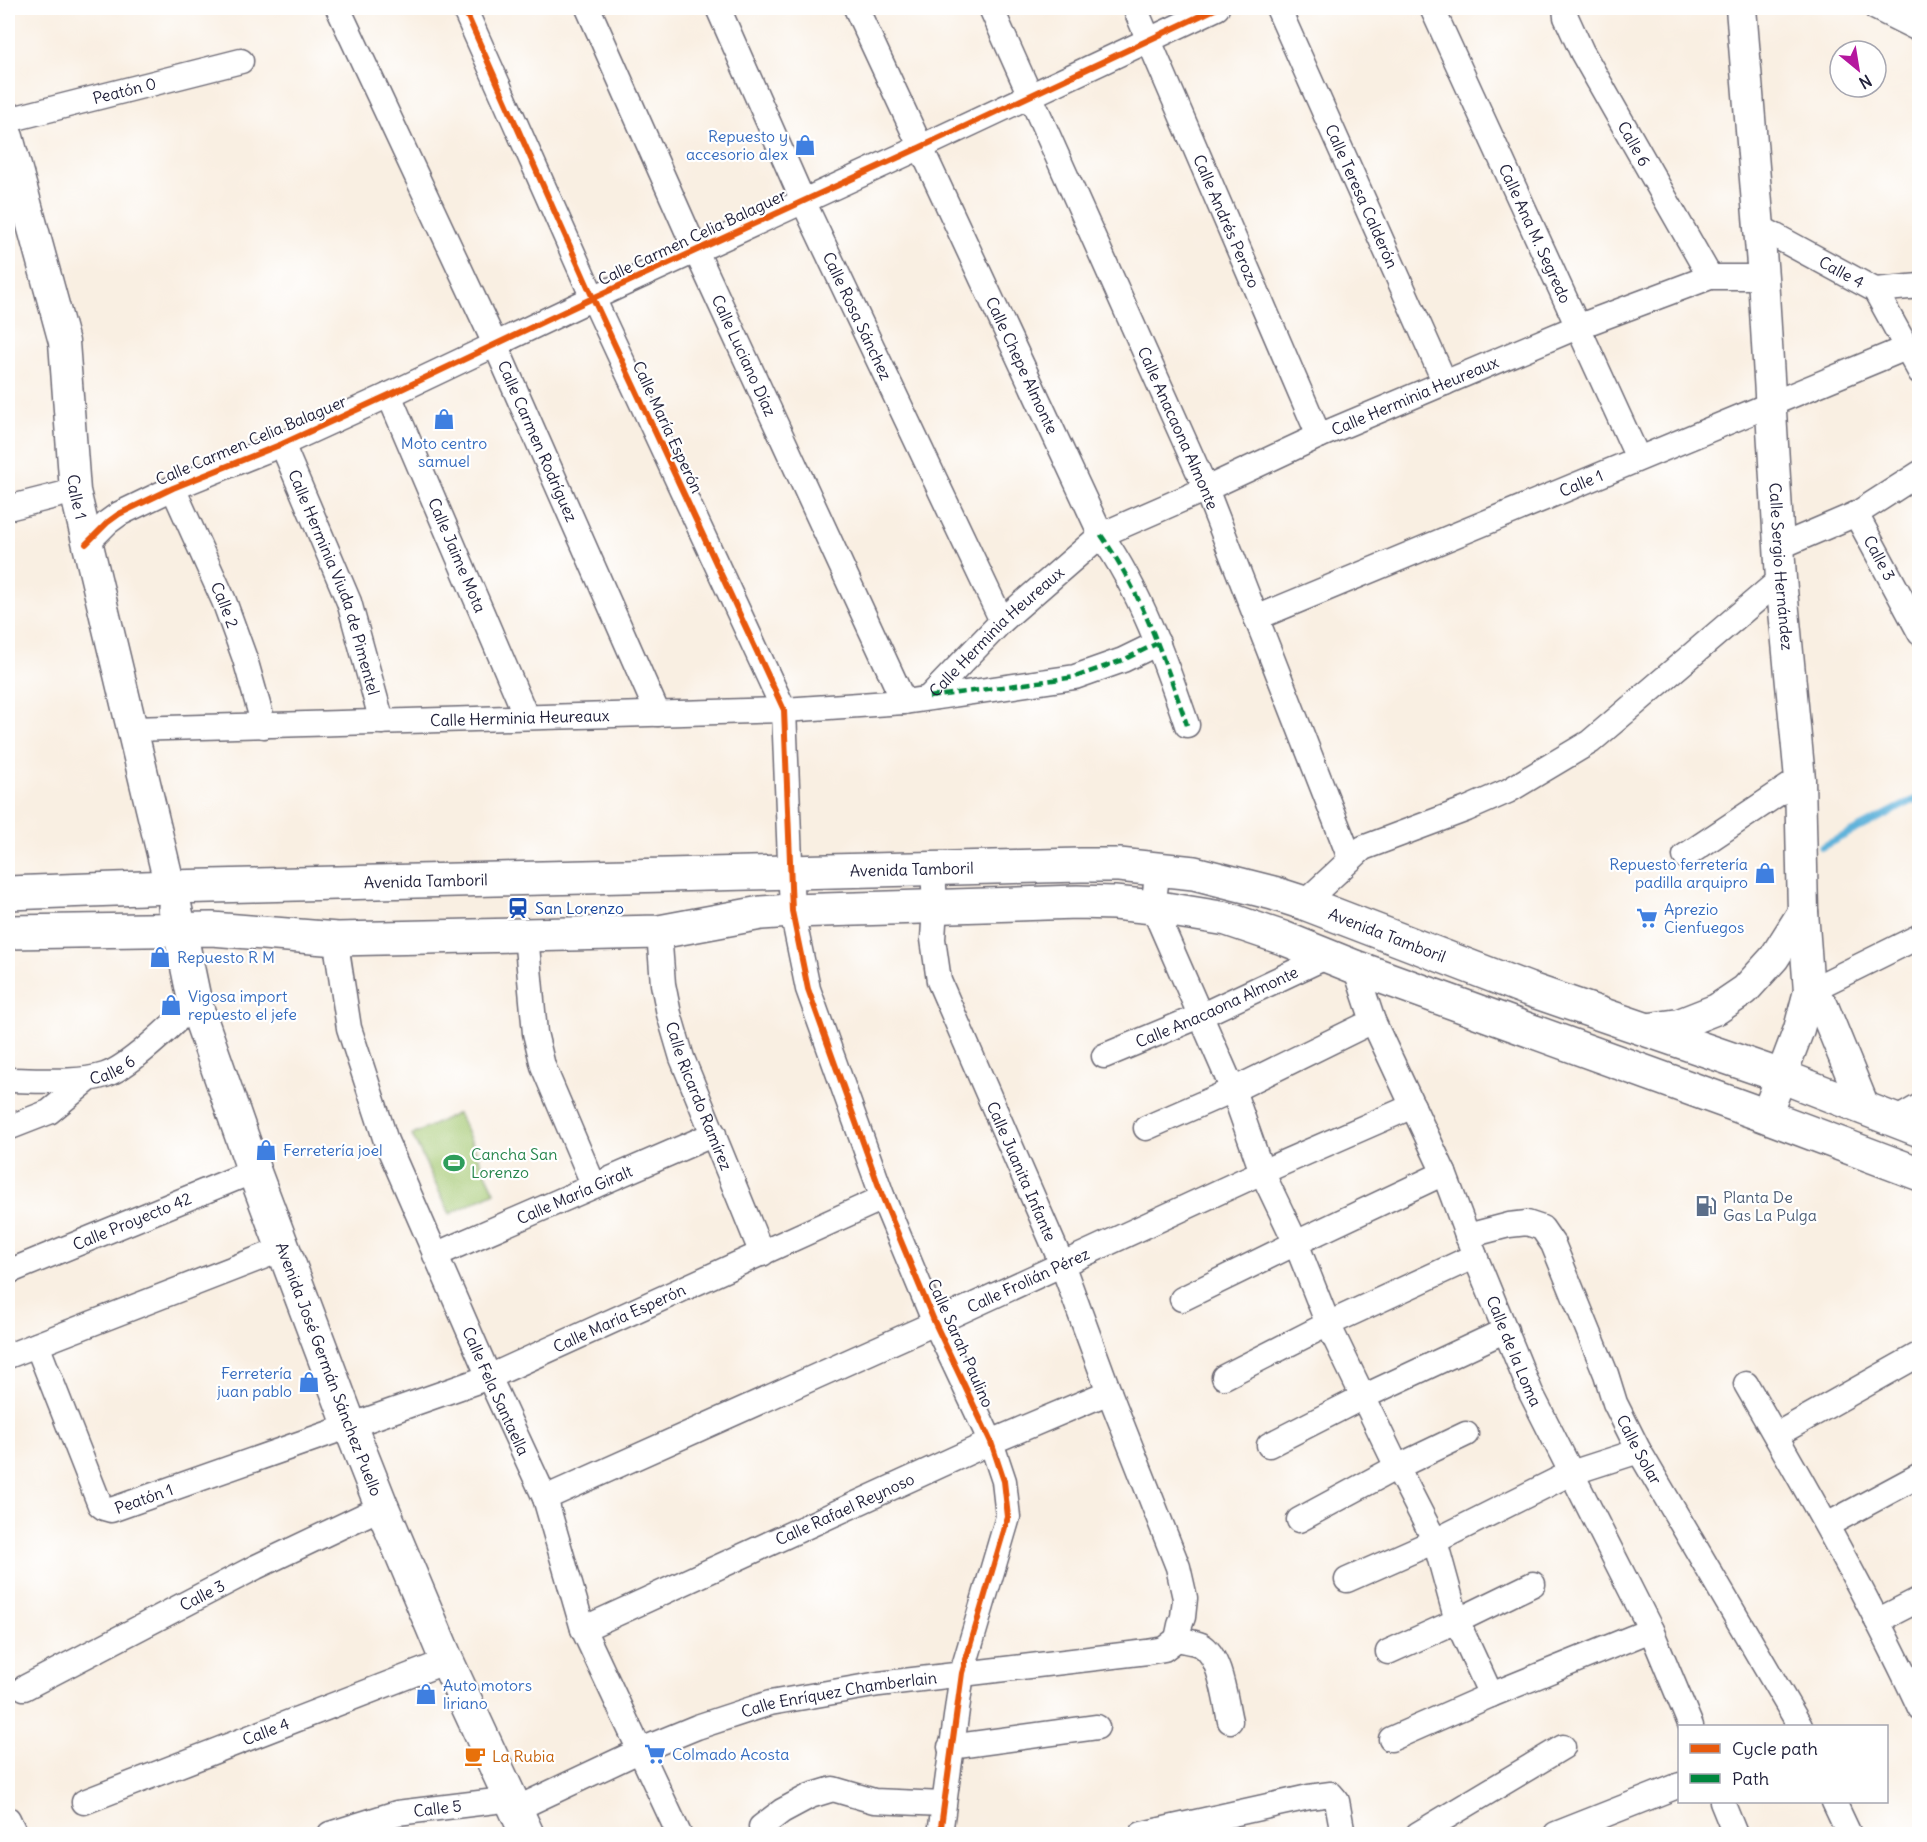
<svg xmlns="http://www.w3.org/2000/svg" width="1927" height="1842" font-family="Delius,sans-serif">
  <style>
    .pitch { fill: #a5c973; stroke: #647657; stroke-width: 1.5 }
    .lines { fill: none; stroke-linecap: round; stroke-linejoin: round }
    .stream { stroke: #5eb2da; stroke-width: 7 }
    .minor-casing { stroke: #6d6a75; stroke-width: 27 }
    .tertiary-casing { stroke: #6d6a75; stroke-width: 33 }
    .secondary-casing { stroke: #6d6a75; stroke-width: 36 }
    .minor { stroke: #fff; stroke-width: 24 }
    .tertiary { stroke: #fff; stroke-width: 30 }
    .secondary { stroke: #fff; stroke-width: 33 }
    .quiet { stroke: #00873e; stroke-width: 4.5; stroke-dasharray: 9 4.5; stroke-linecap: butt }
    .cycleway-casing { stroke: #fff; stroke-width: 10 }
    .cycleway { stroke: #e8590c; stroke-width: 6 }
    .labels { text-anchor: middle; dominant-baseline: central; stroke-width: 4.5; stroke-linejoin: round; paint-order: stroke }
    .street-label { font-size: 16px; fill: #22223b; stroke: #fff }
    .shop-label { font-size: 16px; fill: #366cbe; stroke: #fff; text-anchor: start }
    .transit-label { font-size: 16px; fill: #164399; stroke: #fff; text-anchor: start }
    .leisure-label { font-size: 16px; fill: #27864d; stroke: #fff; text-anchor: start }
    .service-label { font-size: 16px; fill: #4e5e75; stroke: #fff; text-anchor: start }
    .food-label { font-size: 16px; fill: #c56008; stroke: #fff; text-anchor: start }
  </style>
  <rect width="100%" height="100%" fill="#fff"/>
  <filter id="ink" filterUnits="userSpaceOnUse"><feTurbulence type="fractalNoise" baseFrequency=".0167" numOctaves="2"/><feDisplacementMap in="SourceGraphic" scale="12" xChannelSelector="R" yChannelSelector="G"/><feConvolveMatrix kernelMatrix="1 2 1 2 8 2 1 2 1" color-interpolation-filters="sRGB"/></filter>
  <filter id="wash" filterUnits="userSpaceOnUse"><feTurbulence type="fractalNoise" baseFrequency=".008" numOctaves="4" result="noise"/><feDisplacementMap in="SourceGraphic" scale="24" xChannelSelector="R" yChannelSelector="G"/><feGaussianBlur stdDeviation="1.35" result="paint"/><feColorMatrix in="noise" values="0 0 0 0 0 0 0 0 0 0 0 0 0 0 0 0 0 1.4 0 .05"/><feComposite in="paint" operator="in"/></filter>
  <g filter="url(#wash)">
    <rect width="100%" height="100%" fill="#f9efe2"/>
    <!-- pitch -->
    <path class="pitch" d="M 458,1113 L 495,1192 L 450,1214 L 412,1135 Z"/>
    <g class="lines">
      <!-- stream -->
      <path class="stream" d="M 1822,847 L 1920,797"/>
    </g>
  </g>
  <g filter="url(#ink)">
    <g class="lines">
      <defs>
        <g id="minor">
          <path id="s1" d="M 338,8 L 495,344 L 658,714"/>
          <path d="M 464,8 L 593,298 L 784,710 L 792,911 L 808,989 L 883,1198 L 935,1323 L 991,1442 L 1004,1481 L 1008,1517 L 962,1673 L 940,1834"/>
          <path id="s2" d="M 588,8 L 696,251 L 904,702"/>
          <path id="s3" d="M 718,8 L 803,201 L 1002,621"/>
          <path id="s4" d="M 856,8 L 1101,535 C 1141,592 1164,658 1187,725"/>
          <path id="s5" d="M 991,8 L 1206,489 L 1350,858"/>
          <path id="s6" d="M 1135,8 L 1319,436"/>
          <path id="s7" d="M 1278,8 L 1445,383"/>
          <path id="s8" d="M 1432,8 L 1638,458"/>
          <path id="s9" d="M 1565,8 L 1566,17 L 1582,52 L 1710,277"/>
          <path d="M 1876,8 L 1920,30"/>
          <path id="s10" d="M 8,120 L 241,61"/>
          <path id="s11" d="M 1759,227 L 1875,290 L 1920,372"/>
          <path d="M 1875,290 L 1920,286"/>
          <path id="s12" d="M 389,395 L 526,716"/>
          <path id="s13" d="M 282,444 L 349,602 L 382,722"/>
          <path id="s14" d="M 173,488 L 224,601 L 245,659 L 264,726"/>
          <path d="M 8,508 L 75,491"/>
          <path id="s15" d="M 1856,514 L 1920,633"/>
          <path d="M 86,544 L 108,522 L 119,514 L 173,488 L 282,444 L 389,395 L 593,298 L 921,147 L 1217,8"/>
          <path d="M 1779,547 L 1856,514 L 1920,473"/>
          <path id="s16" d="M 1256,618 L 1906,348"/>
          <path id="s17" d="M 929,697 L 1002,621 L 1101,535 L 1206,489 L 1319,436 L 1577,327 L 1710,277 L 1763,277"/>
          <path id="s18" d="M 132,729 L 784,710 L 904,702 L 1075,677 L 1123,660 L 1158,643"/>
          <path d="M 1685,856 L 1800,779"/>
          <path id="s19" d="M 933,868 L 935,906 L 933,939 L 939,981 L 1062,1264 L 1109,1392 L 1178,1567 L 1185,1598 L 1183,1617 L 1180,1625 L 1177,1639"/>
          <path d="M 1158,869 L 1153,907 L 1233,1090 L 1262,1172 L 1296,1243 L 1328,1324 L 1397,1467 L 1435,1541 L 1457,1621 L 1491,1695"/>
          <path d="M 1304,903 L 1363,848 L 1467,809 L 1508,791 L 1590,742 L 1781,579"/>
          <path id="s20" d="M 659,932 L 663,984 L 669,1014 L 682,1058 L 762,1254"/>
          <path d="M 526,935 L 535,1033 L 543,1066 L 594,1186"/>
          <path id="s21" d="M 337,939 L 337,950 L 349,1028 L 386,1141 L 489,1377 L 545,1498 L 583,1629 L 679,1834"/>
          <path id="s22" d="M 1355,967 L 1373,1021 L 1444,1173 L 1475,1256 L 1531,1393 L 1651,1630 L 1691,1726"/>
          <path d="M 1809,991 L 1920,936"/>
          <path id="s23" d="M 1104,1056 L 1200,1016 L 1328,956"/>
          <path id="s24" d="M 8,1080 C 36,1080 78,1084 105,1075 C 130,1067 174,1023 195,1003"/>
          <path d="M 1894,1121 L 1920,1106"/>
          <path d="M 8,1128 L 49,1112 L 89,1079"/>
          <path d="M 1146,1128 L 1233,1090 L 1373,1021"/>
          <path id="s25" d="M 1467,1236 L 1509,1225 L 1527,1223 L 1542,1228 L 1553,1244 L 1606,1374 L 1615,1403 L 1639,1451 L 1800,1726"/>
          <path id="s26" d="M 435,1255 L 714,1134"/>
          <path id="s27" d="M 8,1272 L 254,1171"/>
          <path d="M 1182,1299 L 1296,1243 L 1444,1173"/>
          <path id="s28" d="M 37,1345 L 100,1505 L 104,1508 L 111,1510 L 489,1377 L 883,1198"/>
          <path d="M 8,1356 L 283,1249"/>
          <path d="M 1224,1377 L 1328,1324 L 1475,1256"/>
          <path d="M 1746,1384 C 1807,1490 1868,1596 1920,1708"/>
          <path d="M 1776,1435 L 1920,1354"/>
          <path d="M 1269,1445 L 1363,1397 L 1506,1330"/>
          <path id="s29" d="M 545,1498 L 935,1323 L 1262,1172 L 1413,1106"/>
          <path d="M 1299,1520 L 1397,1467 L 1466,1434"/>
          <path d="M 1827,1525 L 1920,1475"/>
          <path d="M 1347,1580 L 1435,1541 L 1571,1473 L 1639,1451"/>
          <path d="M 1877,1621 L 1920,1599"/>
          <path id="s30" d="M 583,1629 L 991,1442 L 1109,1392"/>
          <path d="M 1177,1639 C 1185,1641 1194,1642 1201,1645 C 1221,1656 1225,1700 1230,1721"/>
          <path d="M 1388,1652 L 1457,1621 L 1533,1584"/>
          <path id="s31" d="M 24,1688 L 256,1567 L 382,1507"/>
          <path d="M 1391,1739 L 1491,1695 L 1651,1630"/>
          <path d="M 950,1747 L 1097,1727"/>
          <path id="s32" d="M 84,1802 L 447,1661"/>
          <path d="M 1722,1802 L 1735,1834"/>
          <path d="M 1834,1802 L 1849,1834"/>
          <path id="s33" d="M 516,1809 L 641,1750 L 697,1727 L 770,1703 L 879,1684 L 1147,1652 L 1164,1649 L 1177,1639"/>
          <path d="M 8,1819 L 15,1834"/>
          <path d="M 761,1827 L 782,1811 L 810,1796 L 833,1789 L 874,1801 L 943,1804"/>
          <path id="s34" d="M 330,1834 L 397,1813 L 512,1799"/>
          <path d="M 1142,1834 L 1309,1797 L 1331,1794 L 1337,1801 L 1343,1834"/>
          <path d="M 1418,1834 L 1563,1747"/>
          <path d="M 1556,1834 L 1680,1785"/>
        </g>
        <g id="tertiary">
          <path id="s35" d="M 1741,8 L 1763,277 L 1781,579 L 1800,779 L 1803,912 L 1809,991 L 1799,1029 L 1766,1116"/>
          <path id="s36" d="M 8,137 L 64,342 L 75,491 L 170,887"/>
          <path d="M 1809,991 L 1823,1006 L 1865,1109"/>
          <path d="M 1643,1029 L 1679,1024 L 1717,1009 L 1745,990 L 1774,958 L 1803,912"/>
        </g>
        <g id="secondary">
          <path id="s37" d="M 8,893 L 170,887 L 1081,865 L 1119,865 L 1194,873 L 1273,893 L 1304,903 L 1528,989 L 1781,1076 L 1920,1130"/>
          <path id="s38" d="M 175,907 L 195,1003 L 254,1171 L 350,1426 L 382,1507 L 447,1661 L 527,1834"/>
          <path d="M 8,932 L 212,929 L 337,939 L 659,932 L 761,913 L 792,911 L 1077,902 L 1114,903 L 1153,907 L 1227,919 L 1283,938 L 1355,967 L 1758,1113 L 1920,1174"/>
        </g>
      </defs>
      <!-- minor casing -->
      <use href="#minor" class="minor-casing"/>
      <!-- tertiary casing -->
      <use href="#tertiary" class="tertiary-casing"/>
      <!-- secondary casing -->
      <use href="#secondary" class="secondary-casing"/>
      <!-- minor -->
      <use href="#minor" class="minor"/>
      <!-- tertiary -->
      <use href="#tertiary" class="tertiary"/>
      <!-- secondary -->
      <use href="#secondary" class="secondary"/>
      <!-- quiet -->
      <g class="quiet">
        <path d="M 1101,535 C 1141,592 1164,658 1187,725"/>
        <path d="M 929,697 L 1075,677 L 1123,660 L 1158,643"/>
      </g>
      <defs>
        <g id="cycleway">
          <path d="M 464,8 L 593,298 L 784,710 L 792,911 L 808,989 L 883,1198 L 935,1323 L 991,1442 L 1004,1481 L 1008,1517 L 962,1673 L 940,1834"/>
          <path d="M 86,544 L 108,522 L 119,514 L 173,488 L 282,444 L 389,395 L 593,298 L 921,147 L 1217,8"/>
        </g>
      </defs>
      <!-- cycleway casing -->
      <use href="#cycleway" class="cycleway-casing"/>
      <!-- cycleway -->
      <use href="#cycleway" class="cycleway"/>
    </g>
  </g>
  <!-- icons -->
  <defs>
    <symbol id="shop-bare" viewBox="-9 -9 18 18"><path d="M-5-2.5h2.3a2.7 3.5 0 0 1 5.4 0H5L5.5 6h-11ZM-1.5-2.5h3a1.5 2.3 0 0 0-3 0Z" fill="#3f7fe0" stroke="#fff" stroke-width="2.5" paint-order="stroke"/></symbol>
    <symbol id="station-bare" viewBox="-9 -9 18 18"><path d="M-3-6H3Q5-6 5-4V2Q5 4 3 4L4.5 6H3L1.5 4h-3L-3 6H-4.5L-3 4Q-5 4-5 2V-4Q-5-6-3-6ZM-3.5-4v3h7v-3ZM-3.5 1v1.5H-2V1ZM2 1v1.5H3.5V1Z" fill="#1a4fb4" stroke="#fff" stroke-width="2.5" paint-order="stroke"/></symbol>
    <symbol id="supermarket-bare" viewBox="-9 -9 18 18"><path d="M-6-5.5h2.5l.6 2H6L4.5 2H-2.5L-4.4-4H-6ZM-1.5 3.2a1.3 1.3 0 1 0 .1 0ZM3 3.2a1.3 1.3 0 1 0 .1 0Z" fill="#3f7fe0" stroke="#fff" stroke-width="2.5" paint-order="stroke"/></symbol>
    <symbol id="stadium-bare" viewBox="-9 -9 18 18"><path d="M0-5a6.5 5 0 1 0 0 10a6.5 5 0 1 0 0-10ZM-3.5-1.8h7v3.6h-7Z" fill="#2e9e5b" stroke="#fff" stroke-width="2.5" paint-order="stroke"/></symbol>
    <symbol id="fuel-bare" viewBox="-9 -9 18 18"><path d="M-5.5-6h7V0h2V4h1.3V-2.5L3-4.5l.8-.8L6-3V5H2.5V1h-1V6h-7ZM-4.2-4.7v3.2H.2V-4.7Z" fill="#5c6f8a" stroke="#fff" stroke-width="2.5" paint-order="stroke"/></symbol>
    <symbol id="cafe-bare" viewBox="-9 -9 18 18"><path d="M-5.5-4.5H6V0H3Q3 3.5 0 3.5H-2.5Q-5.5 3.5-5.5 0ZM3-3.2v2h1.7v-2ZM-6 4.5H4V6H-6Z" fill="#e8710a" stroke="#fff" stroke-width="2.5" paint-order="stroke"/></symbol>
  </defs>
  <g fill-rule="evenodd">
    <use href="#shop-bare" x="790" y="130" width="30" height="30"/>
    <use href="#shop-bare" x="429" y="404" width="30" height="30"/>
    <use href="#shop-bare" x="1750" y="858" width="30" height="30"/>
    <use href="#station-bare" x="503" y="893" width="30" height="30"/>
    <use href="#supermarket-bare" x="1632" y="903" width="30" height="30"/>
    <use href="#shop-bare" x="145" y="942" width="30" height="30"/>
    <use href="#shop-bare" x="156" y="990" width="30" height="30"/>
    <use href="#shop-bare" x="251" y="1135" width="30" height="30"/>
    <use href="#stadium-bare" x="439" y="1148" width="30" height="30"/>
    <use href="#fuel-bare" x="1691" y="1191" width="30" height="30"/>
    <use href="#shop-bare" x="294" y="1367" width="30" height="30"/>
    <use href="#shop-bare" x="411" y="1679" width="30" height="30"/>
    <use href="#supermarket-bare" x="640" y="1739" width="30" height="30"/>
    <use href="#cafe-bare" x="460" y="1741" width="30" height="30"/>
  </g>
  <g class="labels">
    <!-- street labels -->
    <g class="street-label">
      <text stroke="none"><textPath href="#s10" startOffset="120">Peatón 0</textPath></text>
      <text stroke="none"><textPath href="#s9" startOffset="153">Calle 6</textPath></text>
      <text stroke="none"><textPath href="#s7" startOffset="206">Calle Teresa Calderón</textPath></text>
      <text stroke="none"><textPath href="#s6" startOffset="232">Calle Andrés Perozo</textPath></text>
      <text stroke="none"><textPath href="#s8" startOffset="248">Calle Ana M. Segredo</textPath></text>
      <text transform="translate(692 237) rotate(-25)">Calle Carmen Celia Balaguer</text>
      <text stroke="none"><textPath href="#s11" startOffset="94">Calle 4</textPath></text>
      <text stroke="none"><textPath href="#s3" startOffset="338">Calle Rosa Sánchez</textPath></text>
      <text stroke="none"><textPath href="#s2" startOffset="381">Calle Luciano Díaz</textPath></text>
      <text stroke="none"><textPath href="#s4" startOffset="394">Calle Chepe Almonte</textPath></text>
      <text stroke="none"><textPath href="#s17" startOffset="580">Calle Herminia Heureaux</textPath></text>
      <text transform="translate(668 427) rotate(65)">Calle María Esperón</text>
      <text stroke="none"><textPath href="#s5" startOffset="460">Calle Anacaona Almonte</textPath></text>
      <text transform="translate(251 440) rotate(-23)">Calle Carmen Celia Balaguer</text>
      <text stroke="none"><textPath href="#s1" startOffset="477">Calle Carmen Rodríguez</textPath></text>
      <text stroke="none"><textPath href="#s16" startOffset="352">Calle 1</textPath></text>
      <text stroke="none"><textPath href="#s36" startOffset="368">Calle 1</textPath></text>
      <text stroke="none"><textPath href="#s12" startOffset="174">Calle Jaime Mota</textPath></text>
      <text stroke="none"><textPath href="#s15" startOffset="50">Calle 3</textPath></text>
      <text stroke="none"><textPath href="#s35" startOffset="560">Calle Sergio Hernández</textPath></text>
      <text stroke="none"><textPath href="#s13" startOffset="148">Calle Herminia Viuda de Pimentel</textPath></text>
      <text stroke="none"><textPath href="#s14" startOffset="128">Calle 2</textPath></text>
      <text stroke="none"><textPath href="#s17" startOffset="94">Calle Herminia Heureaux</textPath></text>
      <text stroke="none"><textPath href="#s18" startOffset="388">Calle Herminia Heureaux</textPath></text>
      <text stroke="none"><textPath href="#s37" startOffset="904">Avenida Tamboril</textPath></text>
      <text stroke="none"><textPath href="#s37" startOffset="418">Avenida Tamboril</textPath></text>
      <text stroke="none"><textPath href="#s37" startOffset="1390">Avenida Tamboril</textPath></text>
      <text stroke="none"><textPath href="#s23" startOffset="123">Calle Anacaona Almonte</textPath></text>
      <text stroke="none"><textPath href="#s24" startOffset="106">Calle 6</textPath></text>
      <text stroke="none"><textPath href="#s20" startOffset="170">Calle Ricardo Ramírez</textPath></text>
      <text stroke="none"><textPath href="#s19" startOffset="321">Calle Juanita Infante</textPath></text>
      <text stroke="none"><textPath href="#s26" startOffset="152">Calle María Giralt</textPath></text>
      <text stroke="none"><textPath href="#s27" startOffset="134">Calle Proyecto 42</textPath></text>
      <text stroke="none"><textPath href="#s29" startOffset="530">Calle Frolián Pérez</textPath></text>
      <text stroke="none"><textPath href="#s28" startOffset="728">Calle María Esperón</textPath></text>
      <text transform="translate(961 1343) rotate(66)">Calle Sarah Paulino</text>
      <text stroke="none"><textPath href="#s22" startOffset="416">Calle de la Loma</textPath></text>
      <text stroke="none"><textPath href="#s38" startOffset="488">Avenida José Germán Sánchez Puello</textPath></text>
      <text stroke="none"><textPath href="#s21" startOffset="482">Calle Fela Santaella</textPath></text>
      <text stroke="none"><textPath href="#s25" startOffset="320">Calle Solar</textPath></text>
      <text stroke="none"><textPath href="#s28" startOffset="219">Peatón 1</textPath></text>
      <text stroke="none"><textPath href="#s30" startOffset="288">Calle Rafael Reynoso</textPath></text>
      <text stroke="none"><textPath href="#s31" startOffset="201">Calle 3</textPath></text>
      <text stroke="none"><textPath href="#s33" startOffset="345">Calle Enríquez Chamberlain</textPath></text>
      <text stroke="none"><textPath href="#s32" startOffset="195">Calle 4</textPath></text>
      <text stroke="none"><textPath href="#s34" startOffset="111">Calle 5</textPath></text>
    </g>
    <!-- shop labels -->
    <g class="shop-label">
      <text x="788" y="136" text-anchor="end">Repuesto y<tspan x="788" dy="18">accesorio alex</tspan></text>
      <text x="444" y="443" text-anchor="middle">Moto centro<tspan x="444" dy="18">samuel</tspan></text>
      <text x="1748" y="864" text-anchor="end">Repuesto ferretería<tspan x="1748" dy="18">padilla arquipro</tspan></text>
      <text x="1664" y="909">Aprezio<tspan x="1664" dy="18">Cienfuegos</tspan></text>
      <text x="177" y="957">Repuesto R M</text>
      <text x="188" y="996">Vigosa import<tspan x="188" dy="18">repuesto el jefe</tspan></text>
      <text x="283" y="1150">Ferretería joel</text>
      <text x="292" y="1373" text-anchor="end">Ferretería<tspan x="292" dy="18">juan pablo</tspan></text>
      <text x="443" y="1685">Auto motors<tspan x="443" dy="18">liriano</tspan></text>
      <text x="672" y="1754">Colmado Acosta</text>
    </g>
    <!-- transit labels -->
    <g class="transit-label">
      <text x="535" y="908">San Lorenzo</text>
    </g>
    <!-- leisure labels -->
    <g class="leisure-label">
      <text x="471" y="1154">Cancha San<tspan x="471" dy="18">Lorenzo</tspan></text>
    </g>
    <!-- service labels -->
    <g class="service-label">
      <text x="1723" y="1197">Planta De<tspan x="1723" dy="18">Gas La Pulga</tspan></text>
    </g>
    <!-- food labels -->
    <g class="food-label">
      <text x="492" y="1756">La Rubia</text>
    </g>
  </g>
  <!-- margin -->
  <rect width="1927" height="1842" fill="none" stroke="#fff" stroke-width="30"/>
  <!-- legend -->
  <rect x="1678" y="1725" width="210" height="78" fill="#ffffff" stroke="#a7a7b1" stroke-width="1.5"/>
  <rect x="1690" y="1744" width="30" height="9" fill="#e8590c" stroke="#a7a7b1" stroke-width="1.5"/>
  <text x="1732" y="1755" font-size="18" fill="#22223b">Cycle path</text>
  <rect x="1690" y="1774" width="30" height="9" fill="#00873e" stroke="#a7a7b1" stroke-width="1.5"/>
  <text x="1732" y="1785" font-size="18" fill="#22223b">Path</text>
  <!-- north arrow -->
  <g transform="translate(1858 69) rotate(150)"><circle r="28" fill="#ffffff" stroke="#a7a7b1" stroke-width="1.5"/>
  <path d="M0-4.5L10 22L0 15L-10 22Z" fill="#b5179e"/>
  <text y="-9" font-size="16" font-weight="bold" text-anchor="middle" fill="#22223b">N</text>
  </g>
</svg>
